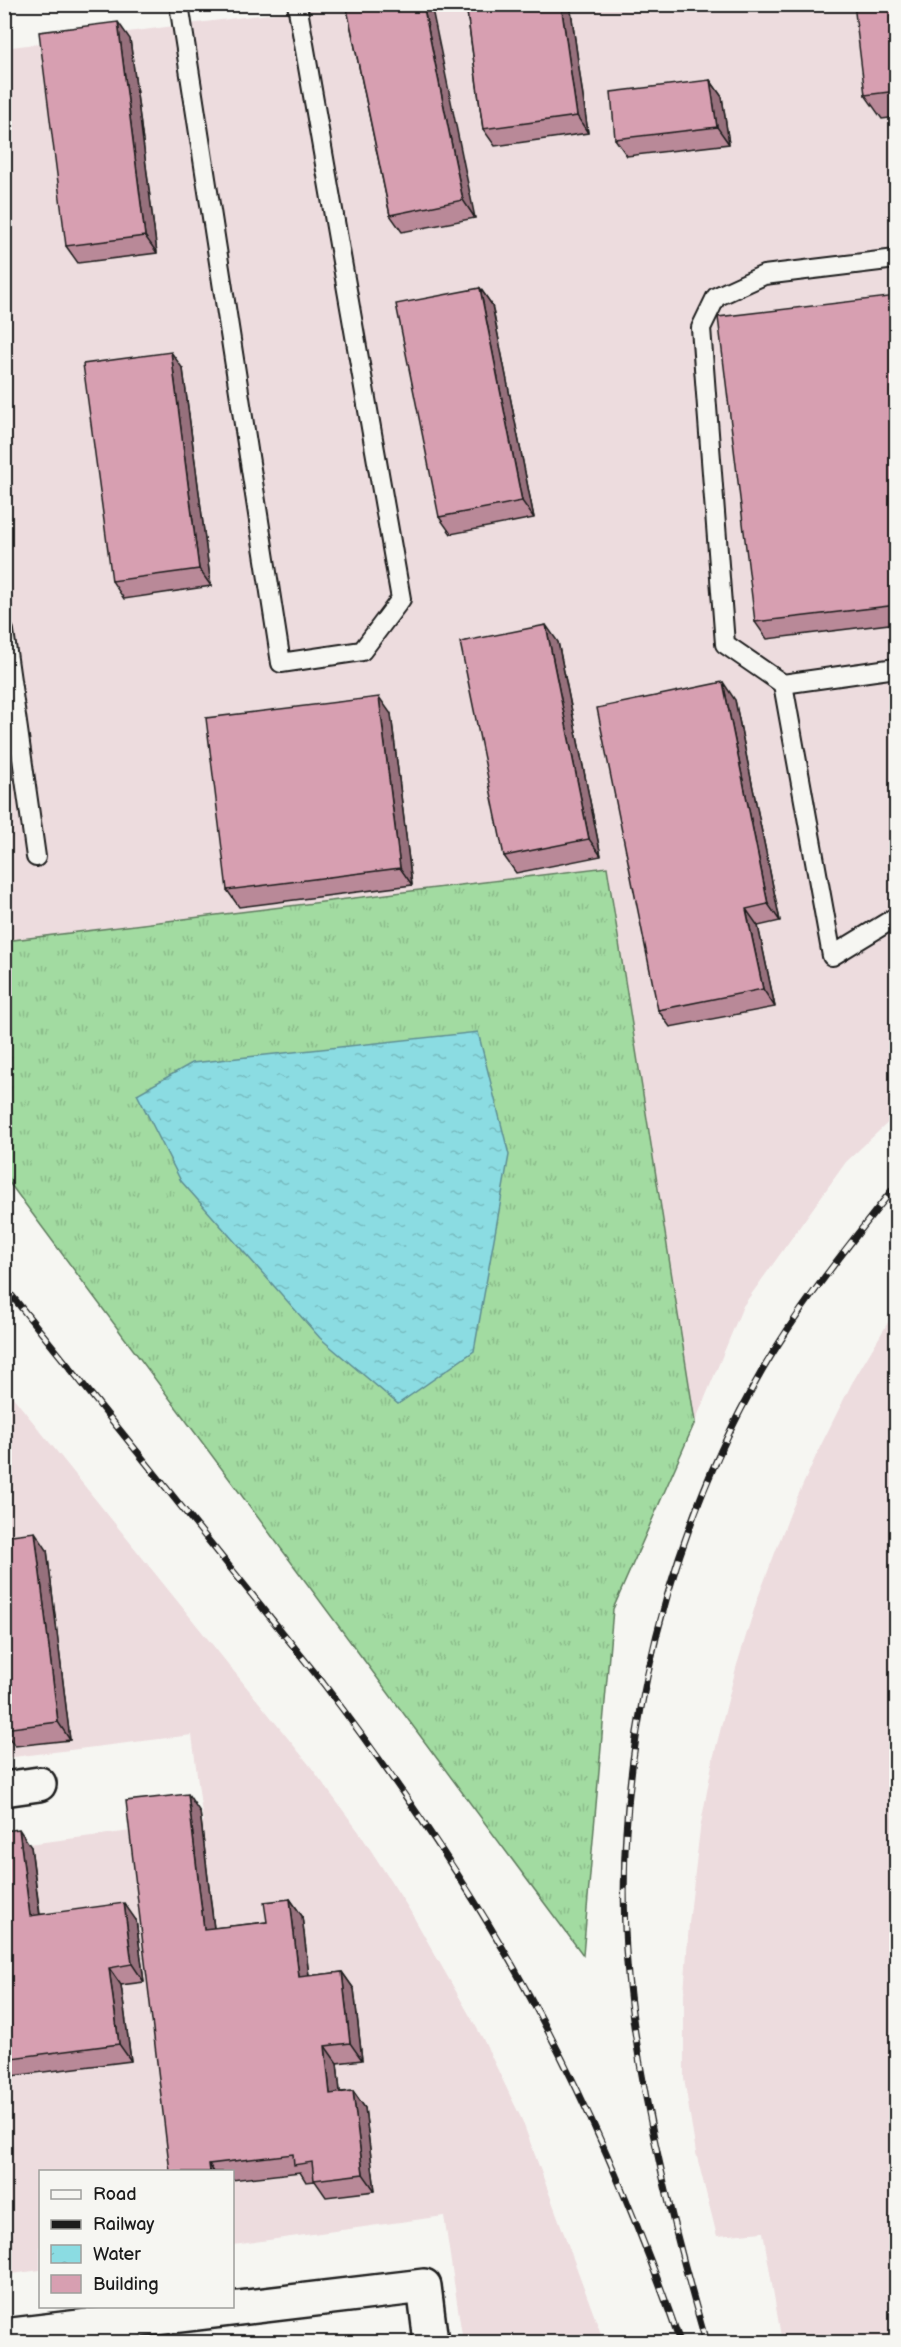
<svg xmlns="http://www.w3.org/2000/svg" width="901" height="2347" font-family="'Balsamiq Sans',sans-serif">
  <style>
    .built { fill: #eddcde }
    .grass { fill: url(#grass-tufts); stroke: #5f7c5e; stroke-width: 1.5 }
    .water { fill: url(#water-ripples); stroke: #5f8f93; stroke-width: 1.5 }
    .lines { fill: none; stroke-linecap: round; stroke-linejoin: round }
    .service-casing { stroke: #1c1c1c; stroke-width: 22 }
    .minor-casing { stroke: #1c1c1c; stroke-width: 38 }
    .service { stroke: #f6f6f2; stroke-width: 18 }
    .minor { stroke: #f6f6f2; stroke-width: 33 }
    .rail-casing { stroke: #1c1c1c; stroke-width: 7 }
    .rail { stroke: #f6f6f2; stroke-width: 4.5; stroke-dasharray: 14; stroke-linecap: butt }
    .wall { fill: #b98998; stroke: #1c1c1c; stroke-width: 1.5 }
    .shaded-wall { fill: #966f7c; stroke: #1c1c1c; stroke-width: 1.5 }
    .building { fill: #d79fb1; stroke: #1c1c1c; stroke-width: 1.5 }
  </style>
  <defs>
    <pattern id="grass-tufts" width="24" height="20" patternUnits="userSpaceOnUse" patternTransform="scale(1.5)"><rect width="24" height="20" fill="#a2dba1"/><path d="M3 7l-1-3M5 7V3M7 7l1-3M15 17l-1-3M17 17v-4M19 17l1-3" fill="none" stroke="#8bbb8a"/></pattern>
    <pattern id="water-ripples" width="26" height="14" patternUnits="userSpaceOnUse" patternTransform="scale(1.5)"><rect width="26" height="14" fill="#8bdce2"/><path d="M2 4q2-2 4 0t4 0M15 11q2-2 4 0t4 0" fill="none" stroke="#77bcc1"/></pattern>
  </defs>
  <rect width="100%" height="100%" fill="#f6f6f2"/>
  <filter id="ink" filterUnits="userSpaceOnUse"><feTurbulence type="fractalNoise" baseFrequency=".0167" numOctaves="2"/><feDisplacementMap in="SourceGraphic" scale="12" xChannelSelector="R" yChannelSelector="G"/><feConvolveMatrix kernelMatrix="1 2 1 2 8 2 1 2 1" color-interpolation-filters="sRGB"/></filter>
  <g filter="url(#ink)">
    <!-- built -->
    <g class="built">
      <path d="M 345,4 L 896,5 L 896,1115 L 846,1162 L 743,1306 L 695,1422 L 607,867 L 5,941 L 4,48 Z"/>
      <path d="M 896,1309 L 896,2342 L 782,2342 L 763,2232 L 717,2236 L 696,2153 L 684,2078 L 684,1994 L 689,1923 L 700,1829 L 713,1759 L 736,1668 L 757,1600 L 791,1511 L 820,1447 L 852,1383 Z"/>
      <path d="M 4,1386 L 311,1767 L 359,1832 L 409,1909 L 482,2037 L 522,2120 L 604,2342 L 463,2342 L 444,2216 L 233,2245 L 232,2172 L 40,2172 L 40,2270 L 5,2275 L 5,1847 L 203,1822 L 192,1735 L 5,1758 Z"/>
    </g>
    <!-- grass -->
    <path class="grass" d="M 607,867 L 695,1422 L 613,1609 L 583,1955 L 5,1177 L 5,941 Z"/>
    <!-- water -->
    <path class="water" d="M 478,1032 L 509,1155 L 474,1351 L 398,1404 L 320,1338 L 181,1181 L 137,1094 L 192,1063 Z"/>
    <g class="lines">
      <defs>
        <g id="service">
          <path d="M 179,4 L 281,663 L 362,651 L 401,599 L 297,4"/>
          <path d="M 896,259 L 764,275 L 716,297 L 701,328 L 725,644 L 783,684 L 896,668"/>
          <path d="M 4,631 L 36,857"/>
          <path d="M 783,684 L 832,956 L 896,917"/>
        </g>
        <g id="minor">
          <path d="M 4,1789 L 39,1784"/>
          <path d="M 4,2336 L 424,2286 L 431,2342"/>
        </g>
      </defs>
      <!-- service casing -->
      <use href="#service" class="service-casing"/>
      <!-- minor casing -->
      <use href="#minor" class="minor-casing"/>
      <!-- service -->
      <use href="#service" class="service"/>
      <!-- minor -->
      <use href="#minor" class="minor"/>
      <defs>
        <g id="rail">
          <path d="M 4,1286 L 323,1683 C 398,1782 471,1887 530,1997 C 590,2108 639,2223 680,2342"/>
          <path d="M 706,2342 C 674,2231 646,2119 631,2004 C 605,1793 656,1555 762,1371 C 800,1305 849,1245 896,1185"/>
        </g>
      </defs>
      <!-- rail casing -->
      <use href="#rail" class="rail-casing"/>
      <!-- rail -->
      <use href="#rail" class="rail"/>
    </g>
    <!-- wall -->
    <g class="wall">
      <path d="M 346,4 L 475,218 L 402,232 L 390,215 Z"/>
      <path d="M 466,4 L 570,4 L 588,133 L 495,146 L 483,129 Z"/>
      <path d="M 897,4 L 897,117 L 882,119 L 865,95 Z"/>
      <path d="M 130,39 L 157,253 L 78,263 L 66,246 Z"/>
      <path d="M 710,80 L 722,97 L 729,144 L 627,156 L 615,139 Z"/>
      <path d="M 480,288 L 492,305 L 534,518 L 451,534 L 439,517 Z"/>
      <path d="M 897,296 L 897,623 L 767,639 L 755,622 Z"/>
      <path d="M 183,369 L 211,586 L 124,599 L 112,581 Z"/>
      <path d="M 558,642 L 601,856 L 516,873 L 504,856 Z"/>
      <path d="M 735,700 L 780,921 L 758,926 L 775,1007 L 670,1027 L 658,1010 Z"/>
      <path d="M 391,714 L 412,885 L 239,907 L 227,890 Z"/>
      <path d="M 4,1536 L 47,1550 L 70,1740 L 15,1746 L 4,1731 Z"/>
      <path d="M 200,1812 L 214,1928 L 267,1922 L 290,1899 L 302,1916 L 309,1976 L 342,1972 L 354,1989 L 362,2060 L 337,2063 L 340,2092 L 353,2091 L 365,2108 L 375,2191 L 326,2197 L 315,2181 L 306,2182 L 300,2172 L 232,2180 L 232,2172 L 170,2172 Z"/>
      <path d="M 4,1831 L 31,1847 L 40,1914 L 136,1920 L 144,1982 L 121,1985 L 131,2061 L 4,2077 Z"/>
    </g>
    <!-- shaded-wall -->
    <g class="shaded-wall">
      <path d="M 423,4 L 431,4 L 475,218 L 463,200 Z"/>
      <path d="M 561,4 L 570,4 L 588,133 L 577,116 Z"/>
      <path d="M 118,22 L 130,39 L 157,253 L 145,236 Z"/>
      <path d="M 710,80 L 722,97 L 729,144 L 717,127 Z"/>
      <path d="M 480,288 L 492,305 L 534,518 L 522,501 Z"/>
      <path d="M 171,352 L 183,369 L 211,586 L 199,569 Z"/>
      <path d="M 546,625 L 558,642 L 601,856 L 589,839 Z"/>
      <path d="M 723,682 L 735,700 L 780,921 L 768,904 Z"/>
      <path d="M 379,697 L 391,714 L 412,885 L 400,868 Z"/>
      <path d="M 746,909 L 758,926 L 775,1007 L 763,989 Z"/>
      <path d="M 35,1532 L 47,1550 L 70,1740 L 58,1722 Z"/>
      <path d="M 188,1794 L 200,1812 L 216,1946 L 204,1929 Z"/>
      <path d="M 19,1829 L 31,1847 L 42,1933 L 30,1916 Z"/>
      <path d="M 290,1899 L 302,1916 L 311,1994 L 299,1977 Z"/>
      <path d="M 124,1903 L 136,1920 L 144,1982 L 132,1964 Z"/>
      <path d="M 109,1968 L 121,1985 L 131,2061 L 119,2044 Z"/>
      <path d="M 342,1972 L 354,1989 L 362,2060 L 350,2043 Z"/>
      <path d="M 325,2046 L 337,2063 L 342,2111 L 330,2094 Z"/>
      <path d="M 353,2091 L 365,2108 L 375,2191 L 363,2174 Z"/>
      <path d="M 209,2164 L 214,2172 L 210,2172 Z"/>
    </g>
    <!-- building -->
    <g class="building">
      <path d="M 346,4 L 423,4 L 463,200 L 390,215 Z"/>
      <path d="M 466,4 L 561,4 L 577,116 L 483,129 Z"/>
      <path d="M 854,4 L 897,4 L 897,91 L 865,95 Z"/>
      <path d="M 118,22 L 145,236 L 66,246 L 39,32 Z"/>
      <path d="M 710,80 L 717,127 L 615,139 L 611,92 Z"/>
      <path d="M 480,288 L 522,501 L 439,517 L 396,304 Z"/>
      <path d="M 897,296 L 897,605 L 755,622 L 718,317 Z"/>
      <path d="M 171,352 L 199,569 L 112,581 L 83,364 Z"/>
      <path d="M 546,625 L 589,839 L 504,856 L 460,642 Z"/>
      <path d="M 723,682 L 768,904 L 746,909 L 763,989 L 658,1010 L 597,708 Z"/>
      <path d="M 379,697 L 400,868 L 227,890 L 206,718 Z"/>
      <path d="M 35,1532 L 58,1722 L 4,1729 L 4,1536 Z"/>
      <path d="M 188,1794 L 204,1929 L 267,1922 L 264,1902 L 290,1899 L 299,1977 L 342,1972 L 350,2043 L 325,2046 L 330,2094 L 353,2091 L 363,2174 L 314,2180 L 312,2162 L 294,2165 L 293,2154 L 209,2164 L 210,2172 L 170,2172 L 126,1801 Z"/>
      <path d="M 19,1829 L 30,1916 L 124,1903 L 132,1964 L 109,1968 L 119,2044 L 4,2059 L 4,1831 Z"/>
    </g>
  </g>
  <!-- margin -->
  <rect width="901" height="2347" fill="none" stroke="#f6f6f2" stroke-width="24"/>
  <rect x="12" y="12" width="877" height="2323" fill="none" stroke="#1c1c1c" stroke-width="2" filter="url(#ink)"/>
  <!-- legend -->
  <rect x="39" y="2170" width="195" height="138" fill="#f6f6f2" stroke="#9f9f9c" stroke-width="1.5"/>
  <rect x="51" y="2190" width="30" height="9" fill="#f6f6f2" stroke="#9f9f9c" stroke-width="1.5"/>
  <text x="93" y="2200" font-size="18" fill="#1c1c1c">Road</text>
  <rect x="51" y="2220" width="30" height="9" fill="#1c1c1c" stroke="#9f9f9c" stroke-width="1.5"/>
  <text x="93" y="2230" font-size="18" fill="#1c1c1c">Railway</text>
  <rect x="51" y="2245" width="30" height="18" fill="url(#water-ripples)" stroke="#9f9f9c" stroke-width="1.5"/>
  <text x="93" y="2260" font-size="18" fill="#1c1c1c">Water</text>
  <rect x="51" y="2275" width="30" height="18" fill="#d79fb1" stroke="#9f9f9c" stroke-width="1.5"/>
  <text x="93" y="2290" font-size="18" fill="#1c1c1c">Building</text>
</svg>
